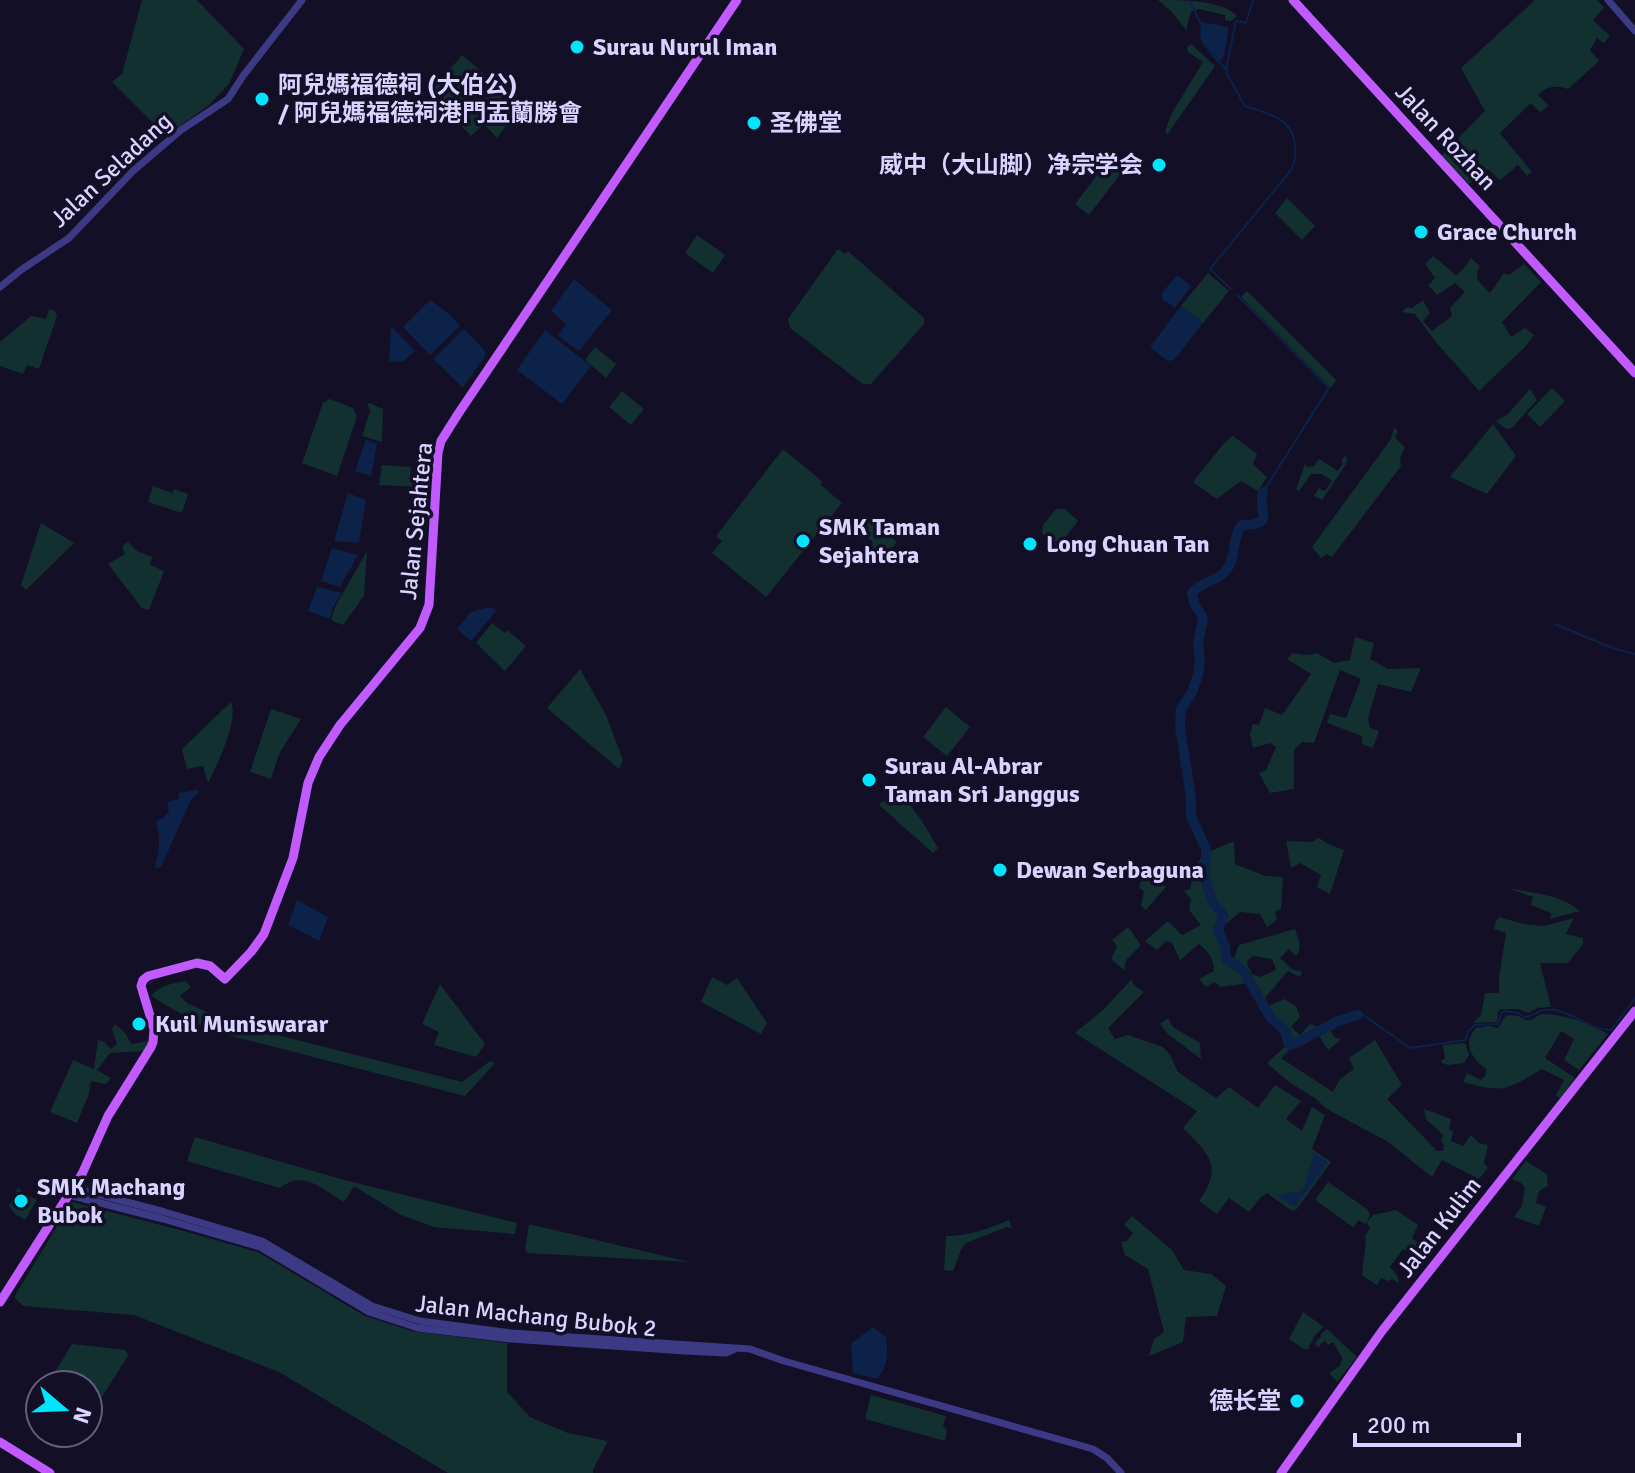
<svg xmlns="http://www.w3.org/2000/svg" width="1635" height="1473" font-family="Signika,'Noto Sans SC',sans-serif">
  <style>
    .green { fill: #12302f; fill-rule: evenodd }
    .water { fill: #0c2248 }
    .lines { fill: none; stroke-linecap: round; stroke-linejoin: round }
    .stream { stroke: #0c2248; stroke-width: 2 }
    .river { stroke: #0c2248; stroke-width: 10 }
    .minor { stroke: #3d3a85; stroke-width: 7 }
    .major { stroke: #c25bff; stroke-width: 9 }
    .poi-dot { fill: #00e5ff; stroke: #130f26; stroke-width: 3 }
    .labels { text-anchor: middle; dominant-baseline: central; stroke-width: 7; stroke-linejoin: round; paint-order: stroke }
    .poi-label { font-size: 24px; font-weight: bold; fill: #d9d4ff; stroke: #130f26; text-anchor: start }
    .street-label { font-size: 24px; fill: #d9d4ff; stroke: #130f26 }
  </style>
  <rect width="100%" height="100%" fill="#130f26"/>
  <!-- green -->
  <g class="green">
    <path d="M 142,0 L 197,0 L 244,49 L 229,84 L 209,105 L 166,136 L 112,82 L 122,74 Z"/>
    <path d="M 1158,0 C 1183,0 1222,0 1237,16 L 1231,21 L 1225,20 L 1225,15 L 1198,9 L 1191,12 L 1186,30 L 1171,11 Z"/>
    <path d="M 1535,0 L 1597,0 L 1604,7 L 1593,20 L 1610,36 L 1604,43 L 1597,38 L 1590,50 L 1599,61 L 1568,89 C 1555,85 1548,86 1538,95 L 1549,106 L 1540,112 L 1531,103 L 1500,133 L 1532,172 L 1527,176 L 1518,165 L 1500,180 L 1488,169 L 1469,184 L 1441,156 L 1485,111 L 1461,68 Z"/>
    <path d="M 1191,44 L 1215,66 L 1167,135 L 1165,131 L 1172,113 L 1203,62 L 1188,52 L 1187,47 Z"/>
    <path d="M 462,55 L 535,117 L 528,127 L 513,117 L 497,138 L 484,124 L 471,136 L 430,93 Z"/>
    <path d="M 1111,157 L 1125,168 L 1089,215 L 1075,204 Z"/>
    <path d="M 1287,198 L 1315,226 L 1302,240 L 1275,213 Z"/>
    <path d="M 697,235 L 725,255 L 713,273 L 685,253 Z"/>
    <path d="M 838,249 L 845,254 L 848,251 L 924,318 L 924,324 L 871,384 L 863,384 L 790,328 L 788,319 Z"/>
    <path d="M 1433,256 L 1456,275 L 1463,269 L 1471,258 L 1480,266 C 1472,279 1481,284 1490,293 L 1504,273 L 1509,275 L 1524,264 L 1541,282 L 1502,322 L 1511,337 L 1525,328 L 1534,335 L 1525,347 L 1479,391 L 1435,341 L 1415,314 L 1402,312 L 1407,307 L 1412,308 L 1423,300 L 1430,313 L 1423,321 L 1432,331 L 1452,316 L 1450,308 L 1465,292 L 1455,283 L 1437,295 L 1428,285 L 1435,278 L 1425,264 Z"/>
    <path d="M 1208,273 L 1229,291 L 1203,323 L 1181,306 Z"/>
    <path d="M 1247,291 L 1336,380 L 1331,388 L 1241,297 Z"/>
    <path d="M 49,309 L 54,310 L 57,316 L 39,369 L 27,365 L 23,374 L 0,366 L 0,342 L 31,316 L 46,319 Z"/>
    <path d="M 595,347 L 616,364 L 606,378 L 585,360 Z"/>
    <path d="M 1552,388 L 1565,401 L 1540,427 L 1527,414 Z"/>
    <path d="M 1530,389 L 1537,400 L 1512,428 L 1506,429 L 1496,421 L 1508,414 Z"/>
    <path d="M 622,391 L 644,409 L 631,425 L 609,407 Z"/>
    <path d="M 330,399 L 353,408 L 357,416 L 337,476 L 302,463 L 323,403 Z"/>
    <path d="M 367,402 L 383,409 L 382,442 L 362,436 L 370,411 Z"/>
    <path d="M 1493,424 L 1516,456 L 1487,494 L 1450,477 Z"/>
    <path d="M 1394,427 L 1398,431 L 1395,438 L 1405,447 L 1400,458 L 1401,466 L 1332,557 L 1327,554 L 1321,558 L 1312,547 L 1391,439 Z"/>
    <path d="M 1233,436 L 1257,454 L 1253,464 L 1267,477 L 1258,491 L 1241,481 L 1217,499 L 1193,482 L 1225,442 Z"/>
    <path d="M 783,449 L 822,481 L 821,485 L 842,503 L 766,597 L 712,553 L 722,541 L 716,536 Z"/>
    <path d="M 1345,456 L 1347,457 L 1346,464 L 1322,500 L 1314,496 L 1319,488 L 1325,491 L 1332,481 L 1322,474 L 1311,474 L 1299,491 L 1296,489 L 1305,464 L 1308,467 L 1314,466 L 1319,459 L 1338,471 L 1343,463 L 1341,461 Z"/>
    <path d="M 382,465 L 411,467 L 410,477 L 421,477 L 420,487 L 379,485 Z"/>
    <path d="M 153,486 L 172,493 L 174,489 L 188,494 L 182,513 L 148,502 Z"/>
    <path d="M 1056,509 L 1065,509 L 1078,521 L 1057,547 L 1042,534 L 1043,525 Z"/>
    <path d="M 864,515 L 897,542 L 877,566 L 865,555 L 873,546 L 872,541 L 855,527 L 858,523 L 863,527 L 866,523 L 862,518 Z"/>
    <path d="M 41,523 L 74,543 L 26,590 L 21,585 Z"/>
    <path d="M 128,542 L 137,551 L 152,557 L 150,565 L 164,571 L 149,610 L 142,608 L 108,564 L 125,554 L 122,546 Z"/>
    <path d="M 367,551 L 364,596 L 343,625 L 331,620 L 335,607 Z"/>
    <path d="M 492,623 L 505,633 L 507,630 L 526,646 L 505,671 L 476,643 Z"/>
    <path d="M 1355,637 L 1374,643 L 1370,659 L 1388,669 L 1421,668 L 1411,692 L 1378,684 L 1368,718 L 1370,728 L 1379,731 L 1373,748 L 1362,744 L 1362,736 L 1327,723 L 1330,714 L 1346,718 L 1361,679 L 1340,670 L 1314,743 L 1302,742 L 1294,750 L 1294,789 L 1270,793 L 1259,773 L 1266,770 L 1276,747 L 1270,743 L 1253,748 L 1250,734 L 1253,724 L 1259,725 L 1265,708 L 1282,715 L 1311,674 L 1287,659 L 1293,653 L 1307,655 L 1317,653 L 1334,663 L 1350,660 Z"/>
    <path d="M 580,669 L 606,715 L 623,760 L 619,769 L 547,708 Z"/>
    <path d="M 231,702 C 239,720 217,765 208,783 L 203,766 L 187,769 L 182,749 Z"/>
    <path d="M 946,707 L 970,727 L 947,756 L 923,737 Z"/>
    <path d="M 271,709 L 301,719 L 279,754 L 271,779 L 250,772 Z"/>
    <path d="M 902,795 L 922,821 L 938,848 L 933,853 L 879,805 L 880,803 Z"/>
    <path d="M 1319,838 L 1328,844 L 1344,850 L 1330,894 L 1317,887 L 1321,875 L 1300,863 L 1291,868 L 1286,841 L 1312,842 Z"/>
    <path d="M 1234,841 L 1235,864 L 1265,876 L 1283,877 L 1281,909 L 1275,912 L 1277,920 L 1267,927 L 1260,914 L 1240,912 L 1222,927 L 1221,932 L 1227,947 L 1227,954 L 1229,958 L 1233,961 L 1239,945 L 1295,929 C 1298,939 1303,947 1296,956 L 1289,949 L 1280,958 L 1292,969 L 1302,972 L 1300,977 L 1288,971 L 1265,998 L 1269,1006 L 1284,999 L 1296,1006 L 1300,1017 L 1291,1027 L 1300,1035 L 1310,1024 L 1321,1028 C 1330,1019 1334,1013 1348,1018 L 1331,1031 L 1334,1037 L 1341,1040 L 1328,1050 L 1318,1034 L 1293,1046 L 1281,1058 L 1333,1092 L 1340,1079 L 1354,1069 L 1349,1058 L 1375,1040 L 1402,1085 L 1387,1099 L 1437,1151 L 1443,1151 L 1444,1145 L 1441,1141 L 1443,1135 L 1426,1119 L 1424,1109 L 1451,1119 L 1449,1130 L 1453,1131 L 1451,1141 L 1463,1146 L 1471,1135 L 1479,1143 L 1488,1145 L 1484,1163 L 1488,1168 L 1479,1179 L 1442,1160 L 1432,1177 L 1388,1142 L 1327,1109 L 1315,1098 L 1290,1083 L 1267,1063 L 1286,1046 L 1282,1034 L 1263,1014 L 1248,983 L 1221,987 L 1214,982 L 1206,987 L 1199,979 L 1214,971 C 1214,959 1208,951 1199,944 L 1180,960 L 1172,943 L 1166,941 L 1157,950 L 1145,941 L 1168,921 L 1182,935 L 1201,925 L 1189,910 L 1191,899 L 1184,891 L 1190,889 C 1192,882 1192,875 1195,869 C 1200,852 1219,848 1234,841 ZM 1253,956 L 1272,959 L 1276,970 L 1260,977 L 1252,974 L 1247,964 L 1248,960 Z"/>
    <path d="M 1142,877 L 1152,879 L 1166,887 L 1146,910 L 1141,906 L 1144,891 L 1139,888 Z"/>
    <path d="M 1507,888 C 1531,893 1561,894 1580,911 L 1550,919 L 1551,913 L 1531,905 L 1533,897 Z"/>
    <path d="M 1499,917 L 1524,924 L 1544,926 L 1574,918 L 1566,934 L 1583,938 L 1583,944 L 1568,963 L 1540,963 L 1551,1007 L 1537,1008 L 1529,1013 L 1518,1009 L 1501,1009 L 1498,1012 L 1497,1022 L 1473,1023 L 1481,1015 L 1485,993 L 1499,993 L 1499,977 L 1506,933 L 1494,929 L 1496,921 Z"/>
    <path d="M 1128,927 L 1141,945 L 1126,960 L 1124,970 L 1111,959 L 1117,946 L 1112,940 Z"/>
    <path d="M 712,977 L 727,985 L 737,978 L 767,1023 L 761,1034 L 701,1002 Z"/>
    <path d="M 1131,980 L 1136,987 L 1144,992 L 1108,1028 L 1115,1039 L 1128,1035 L 1163,1047 L 1170,1055 L 1178,1072 L 1216,1098 L 1229,1087 L 1258,1108 L 1275,1085 L 1301,1101 L 1286,1119 L 1302,1131 L 1312,1107 L 1325,1115 L 1312,1149 L 1331,1162 L 1296,1210 L 1292,1211 L 1267,1193 L 1261,1197 L 1249,1212 L 1229,1198 L 1217,1214 L 1199,1201 C 1224,1166 1209,1154 1183,1128 L 1197,1111 L 1075,1033 L 1103,1010 Z"/>
    <path d="M 186,981 L 191,987 L 180,996 L 187,1003 L 209,1013 L 211,1018 L 462,1082 L 490,1061 L 495,1063 L 465,1096 L 208,1030 L 151,996 C 160,985 173,983 186,981 Z"/>
    <path d="M 440,984 L 485,1044 L 476,1057 L 434,1045 L 439,1032 L 422,1024 Z"/>
    <path d="M 1541,1014 C 1565,1014 1586,1023 1608,1034 L 1579,1070 L 1564,1060 L 1574,1039 L 1561,1031 L 1545,1058 L 1575,1078 L 1560,1099 L 1556,1095 L 1564,1080 L 1542,1069 C 1508,1089 1503,1094 1463,1082 L 1467,1073 L 1481,1080 L 1486,1075 L 1486,1069 C 1471,1058 1462,1043 1476,1028 L 1489,1026 L 1498,1028 L 1506,1015 L 1519,1016 L 1526,1020 L 1531,1020 Z"/>
    <path d="M 1168,1018 L 1173,1027 L 1200,1043 L 1201,1059 L 1168,1034 L 1160,1024 Z"/>
    <path d="M 115,1024 L 126,1034 L 131,1044 L 149,1041 L 145,1051 L 110,1053 L 97,1070 L 111,1078 L 106,1084 L 91,1081 L 89,1094 L 77,1123 L 50,1112 L 73,1060 L 94,1069 L 98,1040 L 104,1042 L 111,1049 L 117,1044 L 112,1029 Z"/>
    <path d="M 1465,1043 L 1469,1055 L 1464,1063 L 1448,1065 L 1442,1063 L 1441,1060 L 1445,1059 L 1443,1045 Z"/>
    <path d="M 195,1137 L 341,1179 L 517,1223 L 515,1234 L 434,1227 L 401,1215 L 354,1186 L 344,1202 C 322,1189 303,1169 280,1188 L 187,1161 Z"/>
    <path d="M 1526,1161 L 1547,1174 L 1548,1186 L 1539,1191 L 1536,1203 L 1546,1207 L 1539,1226 L 1514,1217 L 1522,1206 L 1525,1188 L 1521,1183 L 1512,1179 Z"/>
    <path d="M 1328,1182 L 1367,1209 L 1370,1215 L 1367,1222 L 1373,1215 L 1396,1210 L 1418,1225 L 1412,1238 L 1421,1245 L 1422,1259 L 1403,1249 L 1390,1267 L 1397,1275 L 1399,1283 L 1392,1279 L 1388,1281 L 1381,1278 L 1377,1285 L 1362,1275 L 1366,1240 L 1365,1236 L 1370,1228 L 1366,1222 L 1365,1224 L 1359,1220 L 1353,1227 L 1315,1200 Z"/>
    <path d="M 17,1187 L 27,1195 L 37,1200 L 25,1220 L 14,1213 L 9,1206 L 16,1194 Z"/>
    <path d="M 72,1202 L 180,1230 L 258,1252 L 365,1316 L 412,1331 L 507,1343 L 507,1392 L 530,1417 L 568,1433 L 608,1441 L 593,1470 L 593,1473 L 448,1473 L 279,1372 L 134,1315 L 23,1306 L 14,1297 Z"/>
    <path d="M 1132,1216 L 1172,1250 L 1184,1270 L 1211,1274 L 1226,1286 L 1217,1316 L 1186,1317 L 1183,1342 L 1149,1356 L 1154,1339 L 1164,1332 L 1148,1269 L 1125,1255 L 1121,1242 L 1127,1241 L 1133,1233 L 1124,1225 Z"/>
    <path d="M 1009,1220 L 1012,1228 L 1007,1227 L 966,1243 L 961,1250 L 953,1271 L 944,1270 L 946,1236 C 969,1236 988,1229 1009,1220 Z"/>
    <path d="M 529,1224 L 689,1262 L 528,1253 L 525,1250 Z"/>
    <path d="M 1303,1312 L 1324,1327 L 1315,1335 L 1308,1349 L 1304,1349 L 1289,1339 Z"/>
    <path d="M 1327,1329 L 1357,1357 L 1337,1382 L 1329,1373 L 1340,1366 L 1342,1358 L 1333,1342 L 1328,1345 L 1325,1341 L 1320,1344 L 1320,1347 L 1316,1346 L 1316,1341 L 1321,1337 L 1320,1335 Z"/>
    <path d="M 72,1344 L 126,1350 L 128,1356 L 91,1414 L 88,1415 L 88,1385 L 47,1385 Z"/>
    <path d="M 871,1395 L 946,1416 L 943,1426 L 947,1430 L 945,1441 L 865,1419 Z"/>
  </g>
  <!-- water -->
  <g class="water">
    <path d="M 1202,22 L 1228,27 L 1227,42 L 1222,60 L 1219,60 C 1205,47 1196,43 1202,22 Z"/>
    <path d="M 1176,276 L 1180,277 L 1191,286 L 1175,308 L 1162,299 L 1162,293 Z"/>
    <path d="M 574,279 L 612,310 L 579,351 L 558,336 L 566,324 L 551,311 Z"/>
    <path d="M 430,300 L 449,314 L 460,326 L 430,355 L 403,327 Z"/>
    <path d="M 1181,306 L 1203,323 L 1174,360 L 1168,361 L 1150,347 Z"/>
    <path d="M 391,326 L 415,351 L 403,362 L 389,361 Z"/>
    <path d="M 464,329 L 485,351 L 485,356 L 463,388 L 433,359 Z"/>
    <path d="M 545,330 L 591,366 L 562,404 L 517,370 Z"/>
    <path d="M 366,439 L 377,444 L 371,476 L 355,471 Z"/>
    <path d="M 348,493 L 366,500 L 359,543 L 334,541 Z"/>
    <path d="M 332,548 L 358,555 L 340,587 L 321,581 Z"/>
    <path d="M 317,587 L 342,593 L 333,607 L 330,619 L 308,611 Z"/>
    <path d="M 488,607 L 495,609 L 496,611 L 471,641 L 457,629 L 471,612 Z"/>
    <path d="M 197,790 L 199,792 L 191,800 L 161,867 L 155,868 C 159,848 161,841 156,822 L 164,817 L 169,812 L 167,802 L 179,799 L 178,793 Z"/>
    <path d="M 297,900 L 328,917 L 319,941 L 288,925 Z"/>
    <path d="M 1314,1153 L 1328,1162 L 1296,1206 L 1293,1207 L 1277,1195 L 1302,1191 L 1304,1187 Z"/>
    <path d="M 873,1327 L 886,1337 C 888,1353 888,1366 877,1379 L 853,1373 L 851,1344 Z"/>
  </g>
  <g class="lines">
    <!-- stream -->
    <g class="stream">
      <path d="M 1188,0 L 1191,3 L 1202,26"/>
      <path d="M 1211,54 L 1226,69"/>
      <path d="M 1231,289 L 1210,269 L 1292,169 C 1296,157 1297,149 1293,136 C 1286,115 1263,113 1245,106 L 1227,74 L 1226,70 L 1236,21 L 1246,23 L 1253,0"/>
      <path d="M 1237,295 L 1329,388 L 1263,492"/>
      <path d="M 1555,624 L 1615,649 L 1635,654"/>
      <path d="M 1362,1014 L 1410,1048 L 1466,1040 L 1467,1033 L 1475,1025 L 1498,1024 L 1501,1014 L 1504,1011 L 1518,1013 L 1525,1017 C 1532,1016 1537,1012 1543,1010 C 1567,1006 1589,1031 1611,1030 L 1635,998"/>
    </g>
    <!-- river -->
    <g class="river">
      <path d="M 1206,849 L 1191,816 L 1191,798 L 1180,727 L 1181,709 L 1192,692 L 1198,675 L 1200,662 L 1198,644 L 1203,618 L 1194,603 L 1192,593 C 1201,581 1220,581 1228,568 C 1236,555 1232,537 1242,525 C 1278,524 1256,512 1263,492"/>
      <path d="M 1206,853 L 1205,878 L 1212,901 L 1224,916 L 1219,927 L 1219,933 L 1225,947 L 1226,959 L 1240,968 L 1246,975 L 1270,1017 L 1286,1032 L 1288,1042 L 1290,1045 L 1296,1043 L 1338,1021 L 1358,1015"/>
    </g>
    <!-- minor -->
    <g class="minor">
      <path d="M 1608,0 L 1635,31"/>
      <path d="M 0,287 L 21,270 L 69,238 L 133,171 L 181,130 L 228,99 L 243,76 L 302,0"/>
      <path d="M 73,1188 L 165,1212 L 262,1241 L 372,1306 L 420,1321 L 511,1333 L 750,1349 L 784,1361 L 1093,1449 L 1107,1458 L 1121,1473"/>
      <path d="M 69,1195 L 163,1219 L 260,1247 L 369,1312 L 418,1328 L 511,1339 L 685,1351 L 726,1353 L 735,1349"/>
    </g>
    <!-- major -->
    <g class="major">
      <path d="M 1293,0 L 1635,373"/>
      <path d="M 0,1302 L 82,1174 L 108,1116 L 151,1047 L 153,1042 L 154,1029 L 141,986 L 143,980 L 148,976 L 197,963 L 210,966 L 225,979 L 251,952 L 264,934 L 293,858 L 308,783 L 319,757 L 340,725 L 420,628 L 429,605 L 438,453 L 441,441 L 458,414 L 737,0"/>
      <path d="M 0,1442 L 50,1473"/>
      <path d="M 1281,1473 L 1382,1331 L 1635,1011"/>
    </g>
  </g>
  <!-- markers -->
  <g class="poi-dot">
    <circle cx="577" cy="47" r="8"/>
    <circle cx="262" cy="99" r="8"/>
    <circle cx="754" cy="123" r="8"/>
    <circle cx="1159" cy="165" r="8"/>
    <circle cx="1421" cy="232" r="8"/>
    <circle cx="803" cy="541" r="8"/>
    <circle cx="1030" cy="544" r="8"/>
    <circle cx="869" cy="780" r="8"/>
    <circle cx="1000" cy="870" r="8"/>
    <circle cx="139" cy="1024" r="8"/>
    <circle cx="21" cy="1201" r="8"/>
    <circle cx="1297" cy="1401" r="8"/>
  </g>
  <g class="labels">
    <!-- poi labels -->
    <g class="poi-label">
      <text x="593" y="47">Surau Nurul Iman</text>
      <text x="278" y="85">阿兒媽福德祠 (大伯公)<tspan x="278" dy="28">/ 阿兒媽福德祠港門盂蘭勝會</tspan></text>
      <text x="770" y="123">圣佛堂</text>
      <text x="1143" y="165" text-anchor="end">威中（大山脚）净宗学会</text>
      <text x="1437" y="232">Grace Church</text>
      <text x="819" y="527">SMK Taman<tspan x="819" dy="28">Sejahtera</tspan></text>
      <text x="1046" y="544">Long Chuan Tan</text>
      <text x="885" y="766">Surau Al-Abrar<tspan x="885" dy="28">Taman Sri Janggus</tspan></text>
      <text x="1016" y="870">Dewan Serbaguna</text>
      <text x="155" y="1024">Kuil Muniswarar</text>
      <text x="37" y="1187">SMK Machang<tspan x="37" dy="28">Bubok</tspan></text>
      <text x="1281" y="1401" text-anchor="end">德长堂</text>
    </g>
    <!-- street labels -->
    <g class="street-label">
      <text transform="translate(1446 137) rotate(47)">Jalan Rozhan</text>
      <text transform="translate(111 170) rotate(-43)">Jalan Seladang</text>
      <text transform="translate(416 521) rotate(-84)">Jalan Sejahtera</text>
      <text transform="translate(1439 1227) rotate(-52)">Jalan Kulim</text>
      <text transform="translate(536 1316) rotate(6)">Jalan Machang Bubok 2</text>
    </g>
  </g>
  <!-- north arrow -->
  <g transform="translate(64 1409) rotate(109)"><circle r="38" fill="#130f26" stroke="#625e7d" stroke-width="2"/>
  <path d="M0-6L14 30L0 20L-14 30Z" fill="#00e5ff"/>
  <text y="-12" font-size="22" font-weight="bold" text-anchor="middle" fill="#d9d4ff">N</text>
  </g>
  <!-- scale -->
  <path d="M1355 1433v12h164v-12" fill="none" stroke="#d9d4ff" stroke-width="4"/>
  <text x="1367" y="1433" font-size="24" fill="#d9d4ff" stroke="#130f26" stroke-width="6" paint-order="stroke">200 m</text>
</svg>
